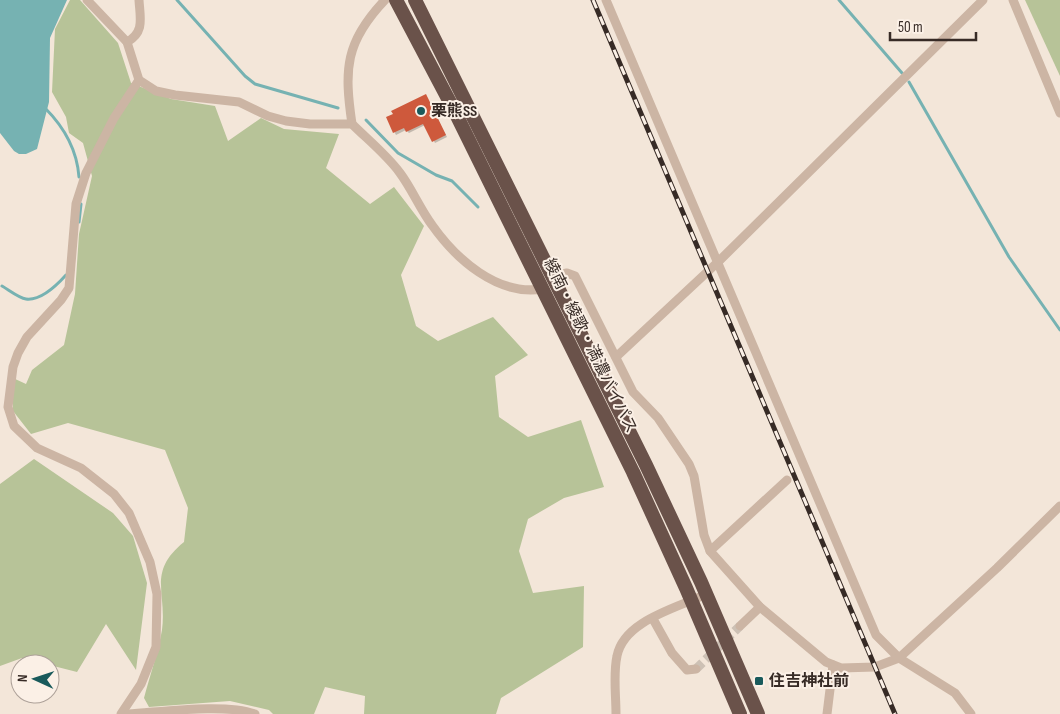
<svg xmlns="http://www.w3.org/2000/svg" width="1060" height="714" font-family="'Sofia Sans Condensed','Noto Sans JP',sans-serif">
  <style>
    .green { fill: #b7c398 }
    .water { fill: #76b2b2 }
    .shadow { fill: #0003 }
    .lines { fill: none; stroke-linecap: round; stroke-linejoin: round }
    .stream { stroke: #76b2b2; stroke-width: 3 }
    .building { fill: #ce593c }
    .minor-tunnel { stroke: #cdc1b5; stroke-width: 9; stroke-dasharray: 9 4.5; stroke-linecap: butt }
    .minor { stroke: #ccb5a4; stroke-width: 9 }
    .trunk { stroke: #6a524a; stroke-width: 14 }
    .rail-casing { stroke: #372b26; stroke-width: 5 }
    .rail { stroke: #fbf0e6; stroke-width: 3; stroke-dasharray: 9; stroke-linecap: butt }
    .poi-dot { fill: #195a5b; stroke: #fbf0e6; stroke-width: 2 }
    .labels { text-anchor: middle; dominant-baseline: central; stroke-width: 4; stroke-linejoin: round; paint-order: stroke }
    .poi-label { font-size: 16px; font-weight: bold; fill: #372b26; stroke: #fbf0e6; text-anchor: start }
    .street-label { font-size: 16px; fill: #372b26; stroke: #fbf0e6 }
  </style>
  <rect width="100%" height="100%" fill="#f3e6d9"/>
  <!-- green -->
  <g class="green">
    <path d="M 70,0 L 80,0 L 118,43 L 131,83 L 171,99 L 215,106 L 228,141 L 261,118 L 284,129 L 339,134 L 326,168 L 370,204 L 394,187 L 424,226 L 401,275 L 416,326 L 438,341 L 493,317 L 528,355 L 495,376 L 499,417 L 528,437 L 581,420 L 604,487 L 564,498 L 528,519 L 519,551 L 533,593 L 584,586 L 583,647 L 501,698 L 496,714 L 364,714 L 365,696 L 325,687 L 314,714 L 273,714 L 269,710 L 230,701 L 149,707 L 144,698 C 150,675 158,653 162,630 C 167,592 147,572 184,542 L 188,508 L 165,450 L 68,423 L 31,434 L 13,411 L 13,378 L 26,384 L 32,370 L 64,345 L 75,294 L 79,234 L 92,176 L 83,143 L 69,133 L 66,117 L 52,92 L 55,29 Z"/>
    <path d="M 1025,0 L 1060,0 L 1060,76 Z"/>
    <path d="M 34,459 L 113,513 L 133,536 L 147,583 L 136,670 L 106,624 L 77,672 L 22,658 L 0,666 L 0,484 Z"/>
  </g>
  <!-- water -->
  <path class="water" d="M 0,0 L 67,0 L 50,38 L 49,102 L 37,149 L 26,154 L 19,154 L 14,151 L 0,133 Z"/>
  <!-- shadow -->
  <path class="shadow" d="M 426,96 L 447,137 L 435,143 L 425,125 L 409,133 L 406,130 L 396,135 L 387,118 Z"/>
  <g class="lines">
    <!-- stream -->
    <g class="stream">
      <path d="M 177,0 L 245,76 L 255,84 L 338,108"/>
      <path d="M 839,0 L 902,73"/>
      <path d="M 909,82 L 1009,257 L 1060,330"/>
      <path d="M 45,108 C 64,127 77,150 79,177"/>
      <path d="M 366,120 L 398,153 L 436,175 L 452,181 L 478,207"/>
      <path d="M 79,222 L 81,204"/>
      <path d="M 2,286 C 9,290 19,298 26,299 C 41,301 57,285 66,275"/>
    </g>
  </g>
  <!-- building -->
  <path class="building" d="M 426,94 L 446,135 L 432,142 L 423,124 L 406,132 L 404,128 L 393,133 L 386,117 L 393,114 L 391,111 Z"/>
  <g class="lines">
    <!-- minor-tunnel -->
    <path class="minor-tunnel" d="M 696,669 L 740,626"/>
    <!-- minor -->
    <g class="minor">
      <path d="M 87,0 L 127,42 L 139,80 L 156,91 L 175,95 L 239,102 L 268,116 L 286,121 L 310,124 L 352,124 C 367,139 387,155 400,173 C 412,189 420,209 432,225 C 456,259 497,296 542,289"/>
      <path d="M 606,0 L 876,635 L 899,658 L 955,693 L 971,714"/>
      <path d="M 1013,0 L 1060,113"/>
      <path d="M 127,42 C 145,32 140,18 139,0"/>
      <path d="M 352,124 C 344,69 345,42 385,0"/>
      <path d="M 553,276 L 567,273 L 575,276 L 633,392 L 658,418 L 689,464 L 694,476 L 704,535 L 710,551"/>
      <path d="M 616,357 L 719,261 L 983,0"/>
      <path d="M 787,480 L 710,551 L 760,607 L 826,662 L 841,668 L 875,667 L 899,658 L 997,568 L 1060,506"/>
      <path d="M 653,619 L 672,653 L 687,670 L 696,669"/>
      <path d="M 740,626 L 760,607"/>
      <path d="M 121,714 L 141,684 L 156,647 L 157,594 L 150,562 L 129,513 L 114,494 L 81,468 L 37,448 L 14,426 L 8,407 L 13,367 L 18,353 L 27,337 L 61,300 L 69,288 L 76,204 L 86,173 L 114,118 L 139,80"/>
      <path d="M 128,714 C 162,712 225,703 255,714"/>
      <path d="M 616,714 C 616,695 613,674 617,656 C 624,620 678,608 706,594"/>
      <path d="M 827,714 L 833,665"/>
    </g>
    <!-- trunk -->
    <g class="trunk">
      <path d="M 396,0 L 453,108 L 633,472 L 686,588 L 740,714"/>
      <path d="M 415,0 L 646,465 L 701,582 L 758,714"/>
    </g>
    <defs>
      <path id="rail" d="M 593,0 L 895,714"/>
    </defs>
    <!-- rail casing -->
    <use href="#rail" class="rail-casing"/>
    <!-- rail -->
    <use href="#rail" class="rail"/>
  </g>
  <!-- markers -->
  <g class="poi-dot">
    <circle cx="421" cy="111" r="5"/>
    <rect x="754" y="676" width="10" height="10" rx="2.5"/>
  </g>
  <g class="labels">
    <!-- poi labels -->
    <g class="poi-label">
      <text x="431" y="111">栗熊SS</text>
      <text x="769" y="681">住吉神社前</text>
    </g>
    <!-- street labels -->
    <g class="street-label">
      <text transform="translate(590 346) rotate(64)">綾南・綾歌・満濃バイパス</text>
    </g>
  </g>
  <!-- north arrow -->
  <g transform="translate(35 679) rotate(273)"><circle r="24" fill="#fbf0e6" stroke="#ada199"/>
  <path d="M0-4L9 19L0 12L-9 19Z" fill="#195a5b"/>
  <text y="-8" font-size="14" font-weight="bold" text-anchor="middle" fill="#372b26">N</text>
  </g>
  <!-- scale -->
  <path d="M890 32v8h86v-8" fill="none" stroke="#372b26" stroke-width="2.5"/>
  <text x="898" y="32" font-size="15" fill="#372b26" stroke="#fbf0e6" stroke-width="4" paint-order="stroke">50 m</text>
</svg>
